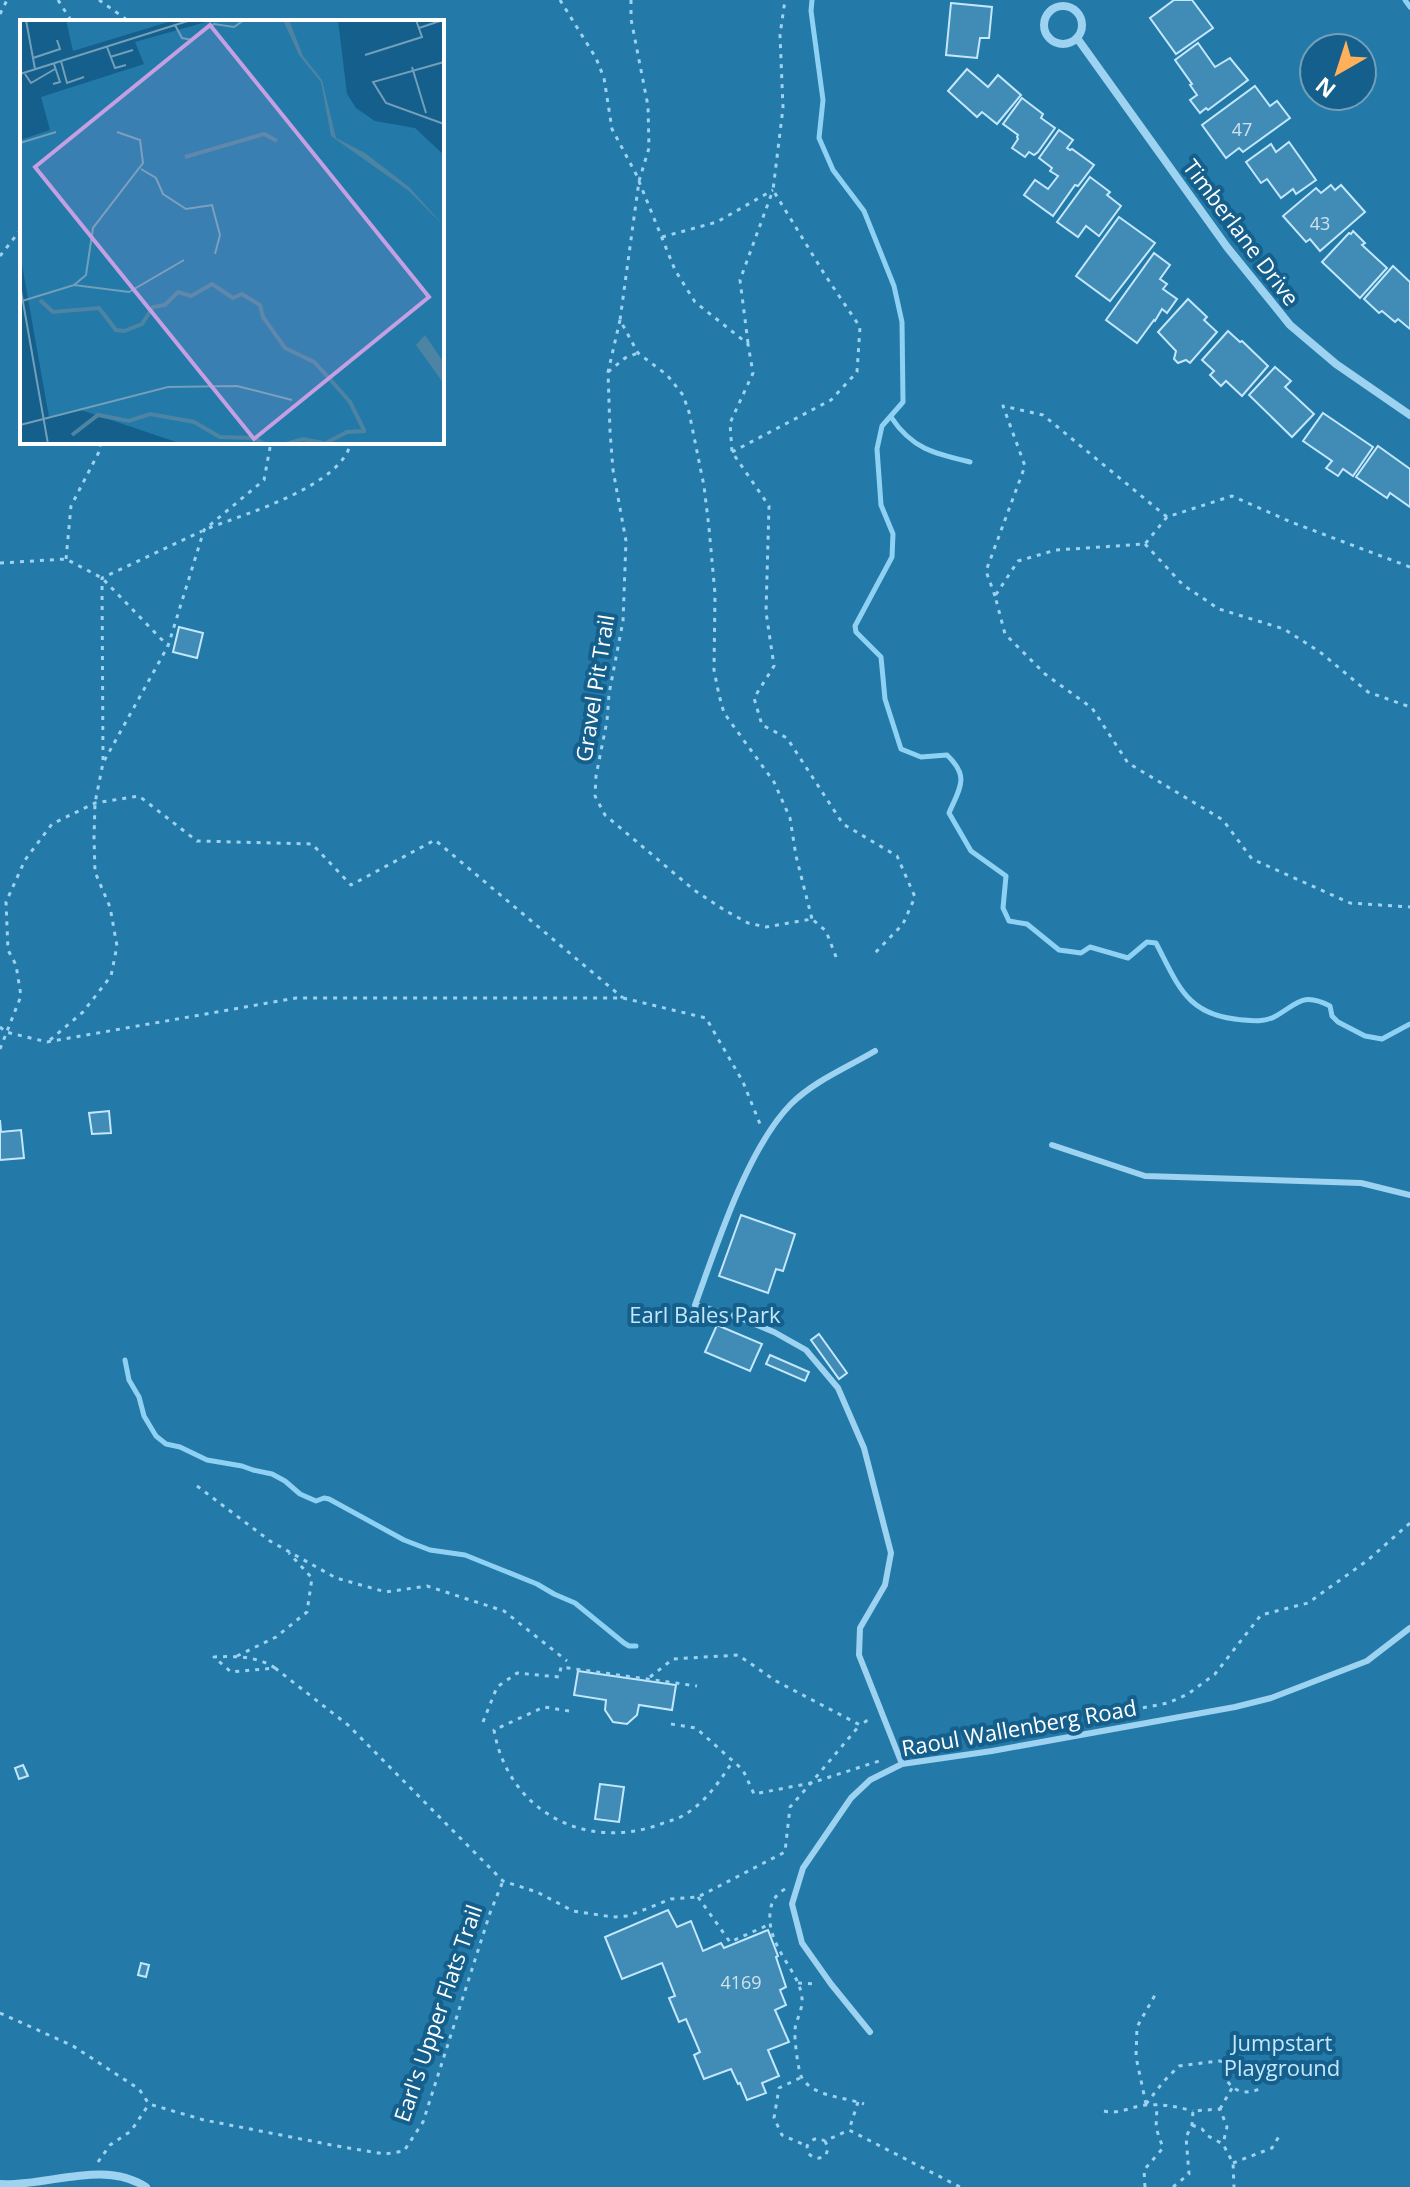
<svg xmlns="http://www.w3.org/2000/svg" width="1410" height="2187" font-family="'Open Sans',sans-serif">
  <style>
    .green { fill: #2379a8; fill-rule: evenodd }
    .lines { fill: none; stroke-linecap: round; stroke-linejoin: round }
    .stream { stroke: #8fd1f3; stroke-width: 5 }
    .building { fill: #418cb6; stroke: #c3e7fb; stroke-width: 2 }
    .path { stroke: #9dd2f0; stroke-width: 3; stroke-dasharray: 4 6; stroke-linecap: butt }
    .lane { stroke: #9dd2f0; stroke-width: 6 }
    .street { stroke: #9dd2f0; stroke-width: 8 }
    .labels { text-anchor: middle; dominant-baseline: central; stroke-width: 8; stroke-linejoin: round; paint-order: stroke }
    .number-label { font-size: 18px; fill: #d0e2ed }
    .street-label { font-size: 22px; fill: #fff; stroke: #145f8b }
    .park-label { font-size: 22px; fill: #c3e7fb; stroke: #145f8b }
    .inset-river { fill: none; stroke: #4e84a3; stroke-width: 4 }
    .inset-road { fill: none; stroke: #729fb9; stroke-width: 2 }
    .view { fill: #c4a0e2; fill-opacity: 0.15; stroke: #c4a0e2; stroke-width: 4 }
    .inset-edge { fill: none; stroke: #fff; stroke-width: 4 }
  </style>
  <rect width="100%" height="100%" fill="#145f8b"/>
  <!-- green -->
  <path class="green" d="M 0,0 L 1410,0 L 1410,2187 L 0,2187 ZM 22,22 L 442,22 L 442,442 L 22,442 ZM 1314,48 L 1362,48 L 1362,96 L 1314,96 Z"/>
  <g class="lines">
    <!-- stream -->
    <g class="stream">
      <path d="M 812,0 L 811,11 L 823,100 L 819,138 L 833,170 L 864,211 L 894,286 L 902,322 L 903,402 L 882,426 L 877,449 L 881,505 L 893,534 L 892,557 L 855,626 L 856,632 L 881,657 L 885,699 L 901,749 L 921,757 L 947,755 C 970,777 960,787 949,813 L 971,851 L 1006,876 L 1003,908 L 1009,921 L 1027,924 L 1059,950 L 1081,953 L 1090,947 L 1128,958 L 1147,942 L 1156,943 C 1179,987 1187,1016 1243,1020 C 1254,1021 1264,1022 1274,1017 C 1297,1005 1301,991 1330,1006 L 1332,1016 L 1338,1022 L 1365,1036 L 1382,1039 L 1410,1024"/>
      <path d="M 1405,0 L 1410,7"/>
      <path d="M 891,417 C 912,449 935,454 970,462"/>
      <path d="M 125,1360 L 129,1380 L 139,1397 L 144,1416 L 156,1436 L 166,1444 L 180,1447 L 207,1460 L 242,1466 L 253,1470 L 272,1474 L 285,1481 L 300,1494 L 316,1501 L 324,1498 L 329,1499 L 404,1540 L 430,1550 L 465,1555 L 537,1584 L 554,1594 L 575,1603 L 624,1643 L 629,1646 L 636,1646"/>
    </g>
  </g>
  <!-- building -->
  <g class="building">
    <path d="M 1174,0 L 1192,0 L 1213,28 L 1176,54 L 1150,18 Z"/>
    <path d="M 951,3 L 992,7 L 989,38 L 980,38 L 977,58 L 946,55 Z"/>
    <path d="M 1198,43 L 1215,67 L 1230,58 L 1248,80 L 1208,110 L 1206,108 L 1200,113 L 1190,100 L 1197,95 L 1190,85 L 1192,84 L 1175,60 Z"/>
    <path d="M 967,69 L 988,87 L 998,75 L 1021,95 L 997,124 L 982,112 L 977,117 L 948,91 Z"/>
    <path d="M 1255,86 L 1270,106 L 1277,101 L 1290,118 L 1243,152 L 1239,148 L 1226,158 L 1202,125 Z"/>
    <path d="M 1022,98 L 1043,114 L 1041,118 L 1055,128 L 1038,152 L 1034,155 L 1029,152 L 1025,157 L 1012,148 L 1018,139 L 1017,137 L 1018,135 L 1003,124 Z"/>
    <path d="M 1059,130 L 1073,140 L 1067,148 L 1070,150 L 1072,149 L 1094,165 L 1078,186 L 1075,185 L 1053,216 L 1024,195 L 1035,180 L 1048,189 L 1058,176 L 1050,171 L 1052,168 L 1039,158 Z"/>
    <path d="M 1289,142 L 1316,180 L 1296,194 L 1293,189 L 1281,198 L 1267,179 L 1261,183 L 1246,162 L 1271,144 L 1276,152 Z"/>
    <path d="M 1090,177 L 1110,192 L 1107,195 L 1121,206 L 1099,236 L 1086,226 L 1078,237 L 1057,222 Z"/>
    <path d="M 1331,185 L 1335,190 L 1341,185 L 1365,212 L 1320,251 L 1310,239 L 1306,242 L 1283,216 L 1316,188 L 1321,193 Z"/>
    <path d="M 1119,217 L 1155,243 L 1110,301 L 1076,276 Z"/>
    <path d="M 1353,231 L 1365,243 L 1362,245 L 1387,268 L 1360,298 L 1322,262 L 1349,233 L 1351,234 Z"/>
    <path d="M 1154,253 L 1170,265 L 1160,279 L 1167,284 L 1163,289 L 1177,299 L 1167,313 L 1162,309 L 1155,321 L 1154,320 L 1137,343 L 1106,320 Z"/>
    <path d="M 1393,266 L 1410,282 L 1410,329 L 1398,319 L 1395,322 L 1382,311 L 1379,313 L 1364,299 Z"/>
    <path d="M 1188,299 L 1207,317 L 1204,320 L 1217,332 L 1190,363 L 1186,360 L 1178,363 L 1174,359 L 1176,351 L 1158,332 Z"/>
    <path d="M 1228,331 L 1240,342 L 1242,341 L 1268,366 L 1242,396 L 1226,381 L 1221,386 L 1210,375 L 1214,371 L 1202,360 Z"/>
    <path d="M 1275,367 L 1291,381 L 1285,387 L 1314,414 L 1292,437 L 1249,395 Z"/>
    <path d="M 1323,413 L 1373,447 L 1353,476 L 1343,469 L 1338,476 L 1326,468 L 1332,461 L 1303,441 Z"/>
    <path d="M 1378,446 L 1410,469 L 1410,507 L 1390,493 L 1387,498 L 1356,477 Z"/>
    <path d="M 179,627 L 203,633 L 197,658 L 173,652 Z"/>
    <path d="M 109,1111 L 111,1133 L 92,1134 L 89,1113 Z"/>
    <path d="M 0,1120 L 1,1132 L 21,1130 L 24,1158 L 0,1160 Z"/>
    <path d="M 741,1215 L 795,1234 L 783,1271 L 776,1269 L 768,1293 L 719,1276 Z"/>
    <path d="M 717,1325 L 762,1344 L 750,1371 L 705,1352 Z"/>
    <path d="M 819,1334 L 847,1373 L 839,1379 L 811,1340 Z"/>
    <path d="M 770,1355 L 809,1372 L 805,1381 L 766,1364 Z"/>
    <path d="M 578,1671 L 676,1685 L 672,1710 L 639,1705 L 637,1715 L 627,1724 L 613,1722 L 605,1710 L 606,1700 L 574,1695 Z"/>
    <path d="M 23,1765 L 28,1776 L 19,1779 L 15,1768 Z"/>
    <path d="M 600,1784 L 624,1787 L 619,1822 L 595,1819 Z"/>
    <path d="M 668,1910 L 677,1927 L 691,1921 L 703,1951 L 721,1943 L 724,1948 L 768,1930 L 778,1956 L 776,1957 L 786,1987 L 780,1990 L 786,2005 L 775,2010 L 789,2042 L 768,2050 L 779,2076 L 762,2083 L 766,2093 L 747,2100 L 740,2083 L 738,2084 L 731,2069 L 704,2079 L 694,2055 L 700,2052 L 686,2019 L 679,2022 L 669,1998 L 675,1996 L 662,1963 L 622,1979 L 605,1937 Z"/>
    <path d="M 141,1963 L 149,1965 L 146,1977 L 138,1975 Z"/>
  </g>
  <g class="lines">
    <!-- path -->
    <g class="path">
      <path d="M 58,0 L 72,22"/>
      <path d="M 99,0 L 130,22"/>
      <path d="M 560,0 L 596,58 L 604,78 L 612,129 L 636,174 L 675,270 L 695,302 L 748,344 L 753,373 L 730,423 L 732,452 L 769,506 L 766,612 L 774,666 L 754,698 L 762,725 L 787,738 L 843,824 L 897,856 L 915,897 L 903,924 L 874,954"/>
      <path d="M 631,0 L 631,19 L 648,106 L 649,148 L 639,181 L 620,320 L 638,353 L 667,375 L 683,395 L 689,412 L 704,486 L 709,528 L 715,594 L 714,670 L 719,695 L 724,713 L 774,782 L 790,818 L 796,856 L 812,919"/>
      <path d="M 0,14 L 7,0"/>
      <path d="M 662,237 L 717,222 L 773,190"/>
      <path d="M 0,256 L 22,228"/>
      <path d="M 620,320 L 608,372 L 610,431 L 613,470 L 626,541 L 623,621 L 609,694 L 607,721 L 596,776 L 595,796 L 605,815 L 694,890 L 726,911 L 748,923 L 766,927 L 812,919 L 826,931 L 838,962"/>
      <path d="M 748,343 L 740,280 L 773,190"/>
      <path d="M 608,372 L 625,358 L 638,353"/>
      <path d="M 732,452 L 831,400 L 857,372 L 860,327 L 825,275 L 773,190 L 783,108 L 780,35 L 785,0"/>
      <path d="M 209,528 C 247,513 342,486 351,442"/>
      <path d="M 1145,544 L 1183,585 L 1219,609 L 1284,629 L 1320,652 L 1368,692 L 1410,707"/>
      <path d="M 66,559 L 71,506 L 101,448 L 100,442"/>
      <path d="M 0,563 L 66,559 L 102,578 L 168,646"/>
      <path d="M 1410,567 L 1291,522 L 1232,496 L 1167,517 L 1145,544 L 1056,550 L 1018,561 L 995,596 L 1005,634 L 1045,674 L 1092,708 L 1128,763 L 1223,820 L 1252,859 L 1350,903 L 1410,907"/>
      <path d="M 995,596 L 986,571 L 1025,466 L 1003,406 L 1043,415 L 1167,517"/>
      <path d="M 103,760 L 102,578 L 202,531"/>
      <path d="M 0,1027 L 6,1032 L 47,1042 L 296,998 L 623,998 L 706,1018 L 743,1082 L 760,1124"/>
      <path d="M 50,1040 L 83,1012 L 111,976 L 117,946 L 110,907 L 95,872 L 94,837 L 95,803 L 103,763 L 168,646 L 204,530 L 264,480 L 271,442"/>
      <path d="M 0,1049 L 21,996 L 16,965 L 8,950 L 6,902 L 25,860 L 52,824 L 95,803 L 139,796 L 197,841 L 312,844 L 351,885 L 435,840 L 623,998"/>
      <path d="M 197,1486 L 270,1541 L 336,1578 L 386,1592 L 427,1586 L 504,1611 L 567,1661"/>
      <path d="M 237,1656 L 276,1637 L 307,1612 L 312,1578 L 289,1553"/>
      <path d="M 275,1668 C 257,1656 235,1656 214,1657 L 231,1672 L 275,1668 L 348,1725 L 503,1881 L 537,1892 L 573,1911 L 613,1917 L 628,1916 L 671,1899 L 698,1897 L 785,1852 L 790,1807 L 811,1783 L 879,1761"/>
      <path d="M 650,1677 L 673,1659 L 738,1655 L 776,1681 L 860,1725 L 871,1718"/>
      <path d="M 569,1711 L 544,1707 L 494,1730 C 508,1811 585,1852 661,1824 C 669,1821 678,1819 684,1815 C 706,1802 719,1782 733,1761"/>
      <path d="M 483,1722 L 497,1687 L 517,1673 L 559,1677 L 561,1667 L 697,1686"/>
      <path d="M 671,1724 L 696,1728 L 743,1770 L 754,1794 L 811,1783 L 859,1726"/>
      <path d="M 976,1740 L 1168,1703 L 1188,1694 L 1215,1674 L 1261,1615 L 1308,1603 L 1368,1560 L 1410,1523"/>
      <path d="M 785,1889 C 775,1895 771,1902 770,1913 C 767,1948 801,1972 802,1999 C 803,2009 796,2020 795,2029 C 794,2037 798,2072 802,2078 C 814,2097 845,2097 864,2104"/>
      <path d="M 698,1897 L 730,1942 L 768,1925"/>
      <path d="M 798,1983 L 818,1984"/>
      <path d="M 0,2013 L 73,2046 L 139,2089 L 149,2104 L 204,2120 L 342,2147 L 385,2154 L 404,2151 L 423,2122 L 490,1913 L 503,1881"/>
      <path d="M 1240,2048 C 1209,2068 1231,2102 1259,2089"/>
      <path d="M 800,2078 L 779,2088 L 774,2118 L 782,2135 L 807,2146"/>
      <path d="M 858,2102 L 849,2130 L 960,2187"/>
      <path d="M 1146,2104 L 1136,2057 L 1137,2027 L 1155,1995"/>
      <path d="M 1146,2104 L 1164,2081 L 1179,2066 L 1219,2061 L 1225,2062"/>
      <path d="M 1220,2109 L 1232,2088"/>
      <path d="M 1104,2111 C 1121,2115 1133,2105 1148,2105 C 1165,2104 1178,2107 1193,2111"/>
      <path d="M 1192,2125 L 1202,2129 L 1208,2136 L 1223,2144 L 1233,2163 L 1234,2187"/>
      <path d="M 825,2141 L 828,2148 L 826,2155 C 818,2160 814,2159 808,2153 L 807,2146 C 813,2138 817,2137 825,2141 L 849,2130"/>
      <path d="M 98,2162 L 110,2145 L 131,2131 L 149,2104"/>
      <path d="M 1233,2163 L 1272,2148 L 1281,2133"/>
      <path d="M 1145,2187 L 1144,2170 L 1163,2148 L 1156,2128 L 1157,2105"/>
      <path d="M 1173,2187 L 1189,2174 L 1186,2137 L 1192,2125 L 1193,2111 L 1220,2109 L 1227,2127 L 1223,2144"/>
    </g>
    <!-- lane -->
    <g class="lane">
      <path d="M 875,1051 C 848,1067 814,1081 791,1104 C 747,1149 717,1245 695,1305 L 743,1319 L 774,1332 L 806,1350 L 838,1388 L 864,1448 L 891,1553 L 885,1585 L 860,1628 L 859,1655 L 902,1764"/>
      <path d="M 1052,1145 L 1145,1176 L 1361,1183 L 1410,1195"/>
      <path d="M 870,2032 L 831,1984 L 802,1943 L 792,1904 L 803,1868 L 851,1798 L 870,1780 L 902,1764 L 992,1751 L 1235,1707 L 1271,1698 L 1367,1661 L 1410,1628"/>
    </g>
    <!-- street -->
    <g class="street">
      <circle cx="1063" cy="25" r="19"/>
      <path d="M 1077,38 L 1227,247 L 1290,325 L 1336,364 L 1410,415"/>
      <path d="M 0,2184 C 47,2187 103,2159 146,2187"/>
    </g>
  </g>
  <g class="labels">
    <!-- number labels -->
    <g class="number-label">
      <text x="1242" y="129">47</text>
      <text x="1320" y="223">43</text>
      <text x="741" y="1982">4169</text>
    </g>
    <!-- street labels -->
    <g class="street-label">
      <text transform="translate(1242 232) rotate(53)">Timberlane Drive</text>
      <text transform="translate(594 688) rotate(-81)">Gravel Pit Trail</text>
      <text transform="translate(1019 1727) rotate(-10)">Raoul Wallenberg Road</text>
      <text transform="translate(437 2013) rotate(-71)">Earl's Upper Flats Trail</text>
    </g>
    <!-- park labels -->
    <g class="park-label">
      <text x="705" y="1314">Earl Bales Park</text>
      <text x="1282" y="2042">Jumpstart<tspan x="1282" dy="25">Playground</tspan></text>
    </g>
  </g>
  <!-- overview -->
  <g transform="translate(20 20)">
    <rect width="424" height="424" fill="#145f8b"/>
    <path d="M 46,0 L 155,0 L 53,31 ZM 193,0 L 318,0 L 327,74 L 336,88 L 355,101 L 395,108 L 424,135 L 424,424 L 162,424 L 58,389 L 29,397 L 0,234 L 0,120 L 30,110 L 21,77 L 124,44 L 115,22 Z" fill="#2379a8"/>
    <path d="M 263,0 L 269,0 L 283,36 L 302,60 L 316,118 L 345,133 L 389,167 L 424,206 L 389,171 L 311,116 L 301,62 L 279,35 ZM 405,315 L 424,343 L 424,364 L 396,325 Z" fill="#4e84a3"/>
    <path class="inset-river" d="M 165,137 L 244,114 L 257,121M 20,280 L 33,292 L 79,288 L 96,310 L 104,311 L 122,304 L 133,287 L 145,285 L 158,272 L 171,276 L 192,264 L 213,278 L 222,274 L 240,285 L 243,297 L 265,328 L 294,342 L 308,357 L 330,382 L 344,410M 52,415 L 78,395 L 109,401 L 130,394 L 174,402 L 200,417 L 234,418 L 244,424M 266,424 L 283,419 L 303,423M 304,424 L 327,412 L 346,411"/>
    <path class="inset-road" d="M 6,0 L 15,49M 155,5 L 162,18 L 172,20 L 194,4 L 214,7 L 224,0M 399,8 L 423,0M 87,27 L 95,48 L 106,45M 345,35 L 402,17 L 396,0M 90,37 L 113,30M 13,38 L 40,29 L 37,20M 41,41 L 47,63 L 64,57M 424,42 L 353,62 L 366,83 L 424,104M 392,47 L 406,93M 0,54 L 171,0M 5,54 L 11,63 L 35,49M 33,64 L 40,62 L 34,44M 0,123 L 36,112M 121,149 L 136,158 L 143,174 L 166,189 L 192,185 L 200,215 L 195,234M 0,265 L 28,424M 54,265 L 66,255 L 73,208 L 123,143 L 120,120 L 97,112M 2,281 L 54,265 L 109,272 L 164,240M 0,405 L 148,367 L 217,366 L 272,380"/>
    <path class="view" d="M 190,5 L 409,277 L 234,419 L 15,147 Z"/>
    <rect width="424" height="424" class="inset-edge"/>
  </g>
  <!-- north arrow -->
  <g transform="translate(1338 72) rotate(219)"><circle r="38" fill="#145f8b" stroke="#729fb9" stroke-width="2"/>
  <path d="M0-6L14 30L0 20L-14 30Z" fill="#ffb05b"/>
  <text y="-12" font-size="22" font-weight="bold" text-anchor="middle" fill="#ffffff">N</text>
  </g>
</svg>
